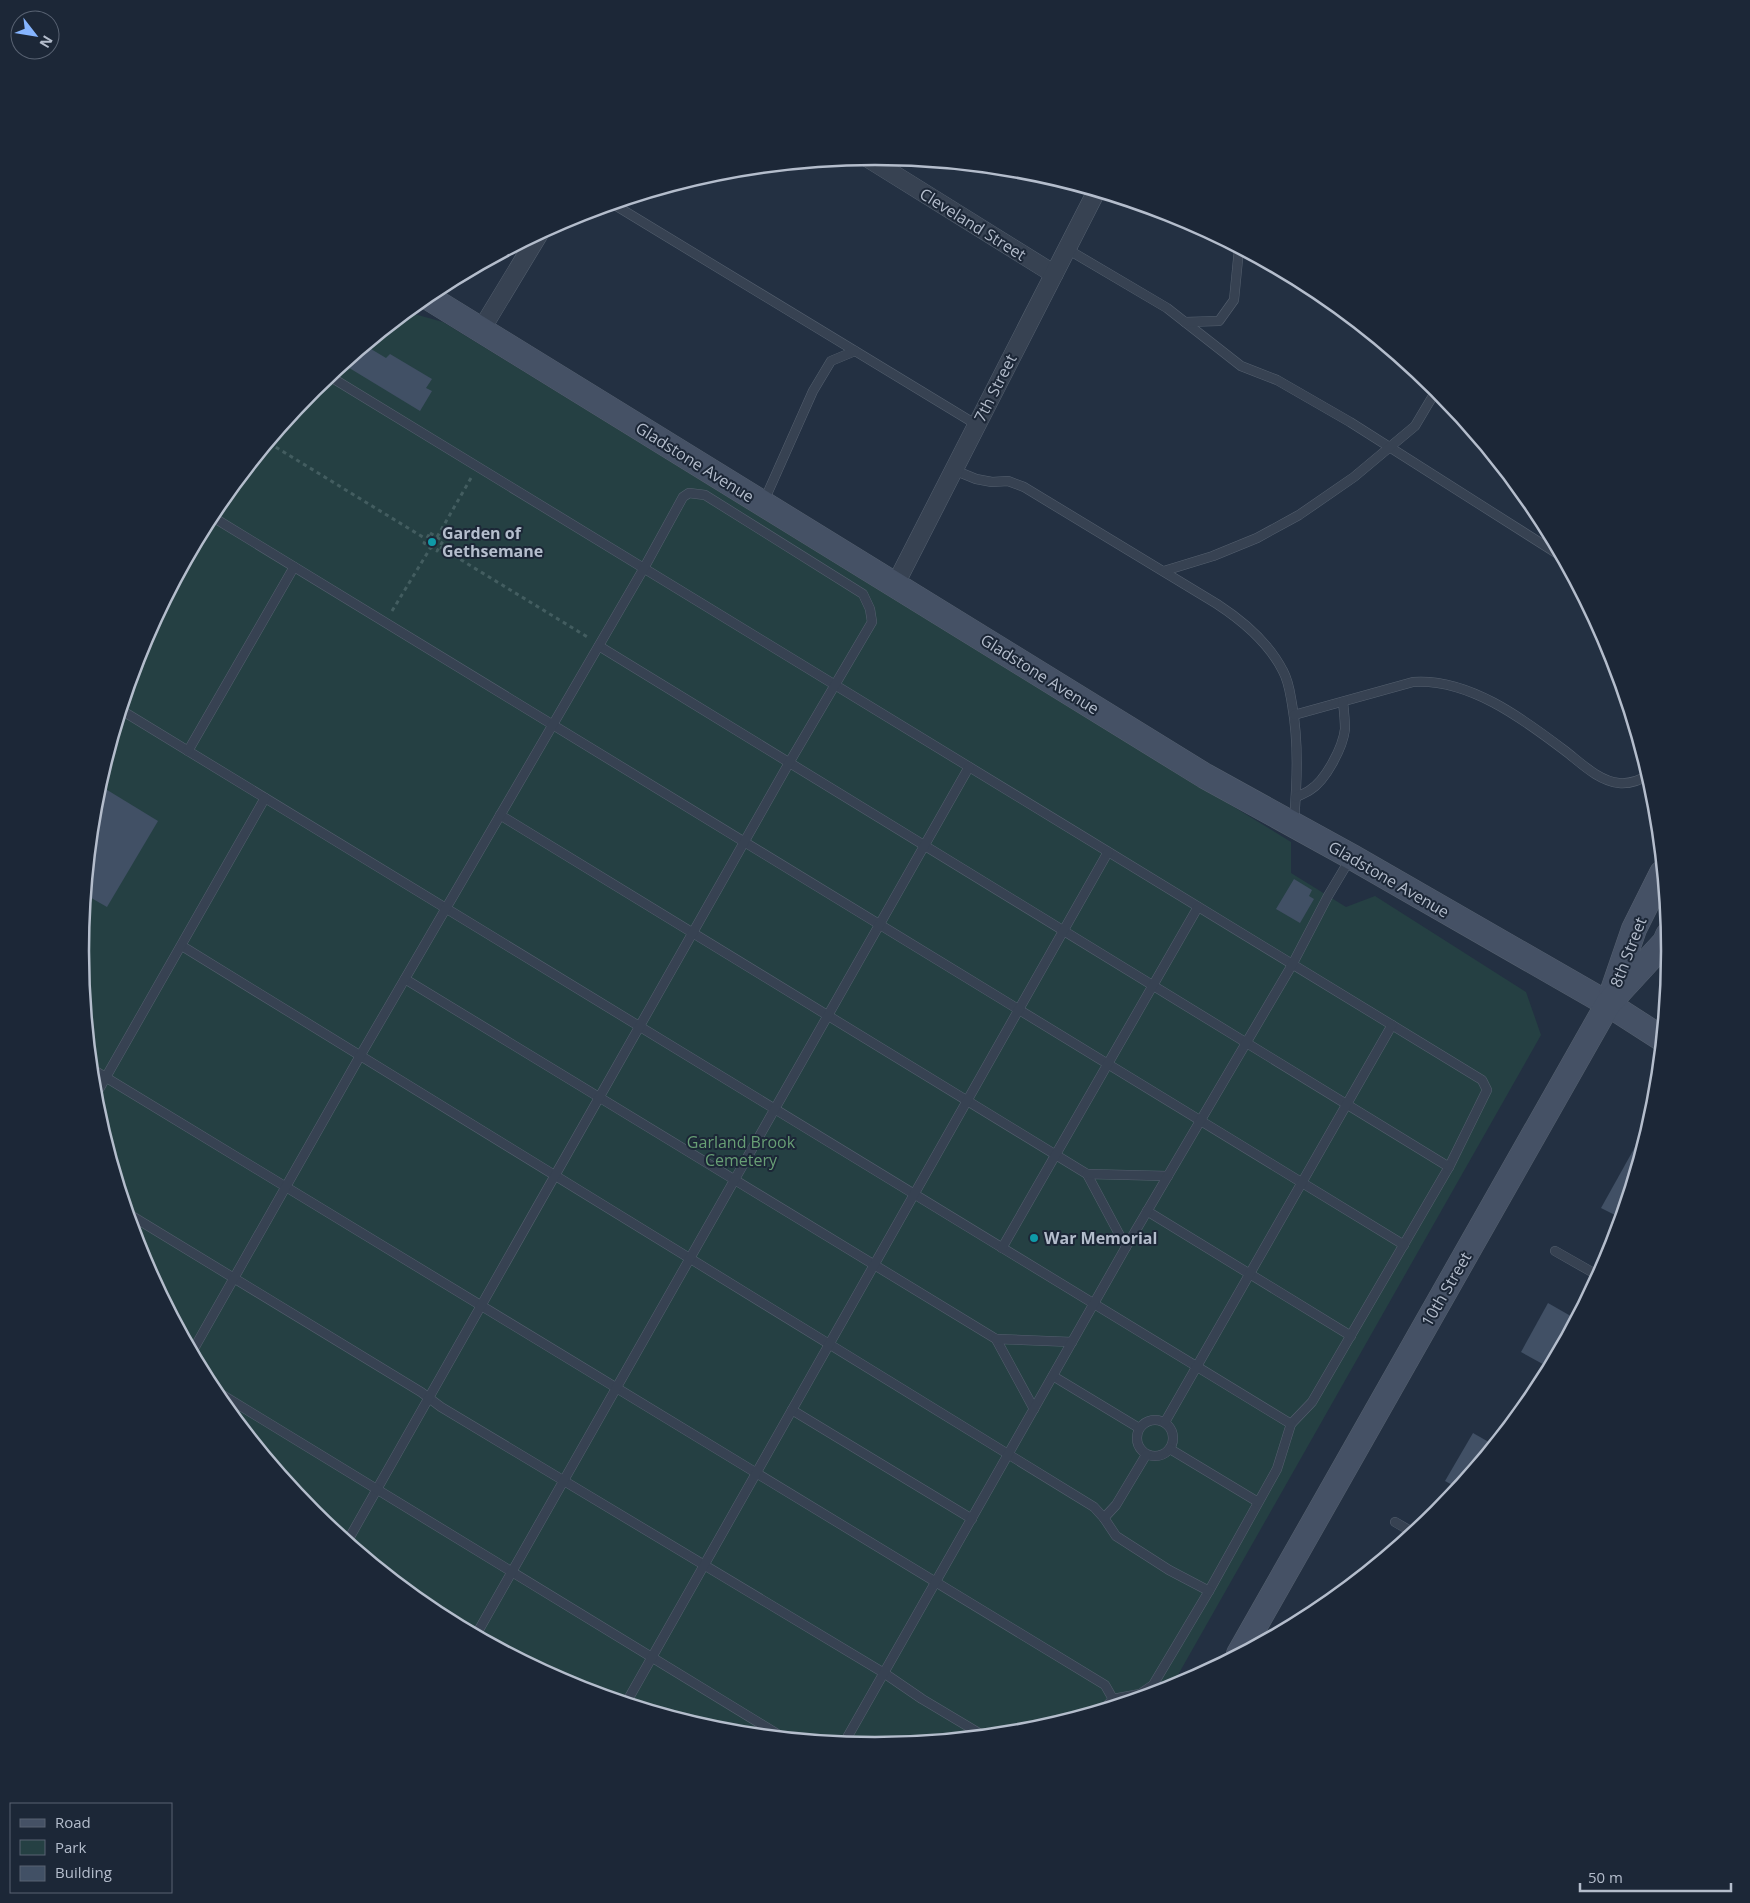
<svg xmlns="http://www.w3.org/2000/svg" width="1750" height="1903" font-family="'Open Sans',sans-serif">
  <style>
    .green { fill: #254043 }
    .building { fill: #415065 }
    .lines { fill: none; stroke-linecap: round; stroke-linejoin: round }
    .lane-casing { stroke: #55606f; stroke-width: 10 }
    .street-casing { stroke: #55606f; stroke-width: 19 }
    .secondary-casing { stroke: #55606f; stroke-width: 26 }
    .path { stroke: #435d60; stroke-width: 3; stroke-dasharray: 4 4; stroke-linecap: butt }
    .lane { stroke: #374252; stroke-width: 9 }
    .street { stroke: #374252; stroke-width: 18 }
    .secondary { stroke: #455165; stroke-width: 25 }
    .culture-dot { fill: #0f9aa8; stroke: #1c2737; stroke-width: 2 }
    .labels { text-anchor: middle; dominant-baseline: central; stroke-width: 4; stroke-linejoin: round; paint-order: stroke }
    .street-label { font-size: 16px; fill: #b4bdcc; stroke: #1c2737 }
    .poi-label { font-size: 16px; font-weight: bold; fill: #b4bdcc; stroke: #1c2737; text-anchor: start }
    .park-label { font-size: 16px; fill: #689f75; stroke: #1c2737 }
    .rim { fill: none; stroke: #b4bdcc; stroke-width: 2.5 }
  </style>
  <rect width="100%" height="100%" fill="#233042"/>
  <!-- green -->
  <path class="green" d="M 407,312 L 443,322 L 1291,842 L 1291,873 L 1346,907 L 1375,896 L 1526,992 L 1541,1035 L 1170,1689 L 1030,1731 L 875,1746 L 720,1731 L 571,1686 L 433,1612 L 313,1513 L 214,1393 L 140,1255 L 95,1106 L 80,951 L 95,796 L 141,647 L 214,510 L 313,389 Z"/>
  <!-- building -->
  <g class="building">
    <path d="M 366,346 L 386,358 L 390,354 L 432,379 L 426,388 L 432,391 L 420,411 L 346,366 L 351,358 Z"/>
    <path d="M 99,785 L 158,821 L 107,907 L 86,895 L 95,796 Z"/>
    <path d="M 1294,879 L 1312,890 L 1309,896 L 1314,899 L 1300,923 L 1276,909 Z"/>
    <path d="M 1635,1147 L 1642,1150 L 1621,1218 L 1601,1208 Z"/>
    <path d="M 1548,1303 L 1576,1319 L 1550,1368 L 1521,1352 Z"/>
    <path d="M 1473,1433 L 1494,1445 L 1458,1488 L 1445,1481 Z"/>
  </g>
  <g class="lines">
    <defs>
      <g id="lane">
        <path d="M 613,204 L 977,425"/>
        <path d="M 1067,249 L 1167,308 L 1241,366 L 1277,380 L 1350,422 L 1561,556"/>
        <path d="M 1185,322 L 1219,321 L 1234,300 L 1239,249"/>
        <path d="M 329,376 L 1482,1080 L 1487,1090 L 1449,1167 L 1312,1402 L 1291,1424 L 1277,1469 L 1209,1591 L 1153,1685 L 1140,1694 L 1113,1699 L 1104,1709"/>
        <path d="M 954,470 L 976,479 L 992,482 L 1008,481 L 1024,487 L 1217,604 C 1243,621 1269,643 1283,671 C 1289,682 1290,693 1292,704 C 1299,744 1297,782 1294,822"/>
        <path d="M 764,501 L 813,391 L 831,361 L 855,351"/>
        <path d="M 211,516 L 1404,1245"/>
        <path d="M 1164,571 L 1213,556 L 1257,538 L 1299,515 L 1354,477 L 1415,426 L 1437,389"/>
        <path d="M 599,646 L 1449,1167"/>
        <path d="M 121,710 L 1291,1424"/>
        <path d="M 1294,715 L 1413,682 C 1468,678 1522,718 1564,750 C 1580,762 1598,781 1619,783 C 1631,784 1639,781 1648,775"/>
        <path d="M 188,751 L 294,567"/>
        <path d="M 1296,797 C 1300,795 1306,793 1310,790 C 1326,780 1343,747 1345,729 C 1345,720 1344,711 1343,702"/>
        <path d="M 500,815 L 1087,1174 L 1126,1247"/>
        <path d="M 182,946 L 1094,1507 L 1104,1518 L 1116,1536 L 1169,1570 L 1209,1591"/>
        <path d="M 405,979 L 996,1339 L 1034,1409"/>
        <path d="M 92,1069 L 1105,1685 L 1113,1699"/>
        <path d="M 94,1098 L 265,798"/>
        <path d="M 1087,1174 L 1168,1176"/>
        <path d="M 1147,1211 L 1351,1336"/>
        <path d="M 127,1213 L 421,1392 L 441,1407 L 884,1673 L 922,1699 L 984,1736"/>
        <path d="M 1002,1248 L 1198,907"/>
        <path d="M 1555,1251 L 1599,1276"/>
        <path d="M 996,1339 L 1072,1342"/>
        <path d="M 192,1352 L 360,1056 L 644,568 L 683,497 L 689,493 L 705,495 L 863,594 L 870,609 L 872,622 L 789,763 L 347,1542"/>
        <path d="M 1053,1376 L 1139,1428"/>
        <path d="M 211,1388 L 784,1738"/>
        <path d="M 792,1410 L 972,1519"/>
        <circle cx="1155" cy="1438" r="18"/>
        <path d="M 1165,1422 L 1392,1025"/>
        <path d="M 1170,1449 L 1258,1502"/>
        <path d="M 1104,1518 L 1116,1505 L 1146,1455"/>
        <path d="M 1395,1522 L 1414,1533"/>
        <path d="M 476,1635 L 969,767"/>
        <path d="M 626,1703 L 1108,852"/>
        <path d="M 844,1743 L 1126,1247 L 1292,965 L 1328,896 L 1350,859"/>
      </g>
      <g id="street">
        <path d="M 866,157 L 1054,274"/>
        <path d="M 481,330 L 539,234"/>
        <path d="M 895,585 L 1096,192"/>
      </g>
      <g id="secondary">
        <path d="M 426,296 L 1205,776 L 1352,857 L 1608,1004 L 1661,1038"/>
        <path d="M 1612,993 L 1634,929 L 1662,873"/>
        <path d="M 1239,1654 L 1608,1004 L 1665,942 L 1668,935"/>
      </g>
    </defs>
    <!-- lane casing -->
    <use href="#lane" class="lane-casing"/>
    <!-- street casing -->
    <use href="#street" class="street-casing"/>
    <!-- secondary casing -->
    <use href="#secondary" class="secondary-casing"/>
    <!-- path -->
    <g class="path">
      <path d="M 269,443 L 426,539"/>
      <path d="M 430,533 L 443,541 L 437,551 L 424,543 Z"/>
      <path d="M 437,537 L 471,478"/>
      <path d="M 440,547 L 589,638"/>
      <path d="M 392,611 L 431,547"/>
    </g>
    <!-- lane -->
    <use href="#lane" class="lane"/>
    <!-- street -->
    <use href="#street" class="street"/>
    <!-- secondary -->
    <use href="#secondary" class="secondary"/>
  </g>
  <!-- markers -->
  <g class="culture-dot">
    <circle cx="432" cy="542" r="5"/>
    <circle cx="1034" cy="1238" r="5"/>
  </g>
  <g class="labels">
    <!-- street labels -->
    <g class="street-label">
      <text transform="translate(973 224) rotate(32)">Cleveland Street</text>
      <text transform="translate(995 388) rotate(-63)">7th Street</text>
      <text transform="translate(695 462) rotate(32)">Gladstone Avenue</text>
      <text transform="translate(1040 674) rotate(32)">Gladstone Avenue</text>
      <text transform="translate(1389 879) rotate(30)">Gladstone Avenue</text>
      <text transform="translate(1628 952) rotate(-69)">8th Street</text>
      <text transform="translate(1446 1289) rotate(-60)">10th Street</text>
    </g>
    <!-- poi labels -->
    <g class="poi-label">
      <text x="442" y="533">Garden of<tspan x="442" dy="18">Gethsemane</tspan></text>
      <text x="1044" y="1238">War Memorial</text>
    </g>
    <!-- park labels -->
    <g class="park-label">
      <text x="741" y="1142">Garland Brook<tspan x="741" dy="18">Cemetery</tspan></text>
    </g>
  </g>
  <!-- crop -->
  <path d="M0 0H1750V1903H0ZM89 951a786 786 0 1 1 1572 0a786 786 0 1 1-1572 0Z" fill="#1c2737" fill-rule="evenodd"/>
  <path class="rim" d="M89 951a786 786 0 1 1 1572 0a786 786 0 1 1-1572 0Z"/>
  <!-- legend -->
  <rect x="10" y="1803" width="162" height="90" fill="#1c2737" stroke="#596373"/>
  <rect x="20" y="1819" width="25" height="8" fill="#455165" stroke="#596373"/>
  <text x="55" y="1828" font-size="15" fill="#b4bdcc">Road</text>
  <rect x="20" y="1840" width="25" height="15" fill="#254043" stroke="#596373"/>
  <text x="55" y="1853" font-size="15" fill="#b4bdcc">Park</text>
  <rect x="20" y="1866" width="25" height="15" fill="#415065" stroke="#596373"/>
  <text x="55" y="1878" font-size="15" fill="#b4bdcc">Building</text>
  <!-- north arrow -->
  <g transform="translate(35 35) rotate(121)"><circle r="24" fill="#1c2737" stroke="#596373"/>
  <path d="M0-4L9 19L0 12L-9 19Z" fill="#86b5ff"/>
  <text y="-8" font-size="14" font-weight="bold" text-anchor="middle" fill="#b4bdcc">N</text>
  </g>
  <!-- scale -->
  <path d="M1580 1883v8h151v-8" fill="none" stroke="#b4bdcc" stroke-width="2.5"/>
  <text x="1588" y="1883" font-size="15" fill="#b4bdcc" stroke="#1c2737" stroke-width="4" paint-order="stroke">50 m</text>
</svg>
